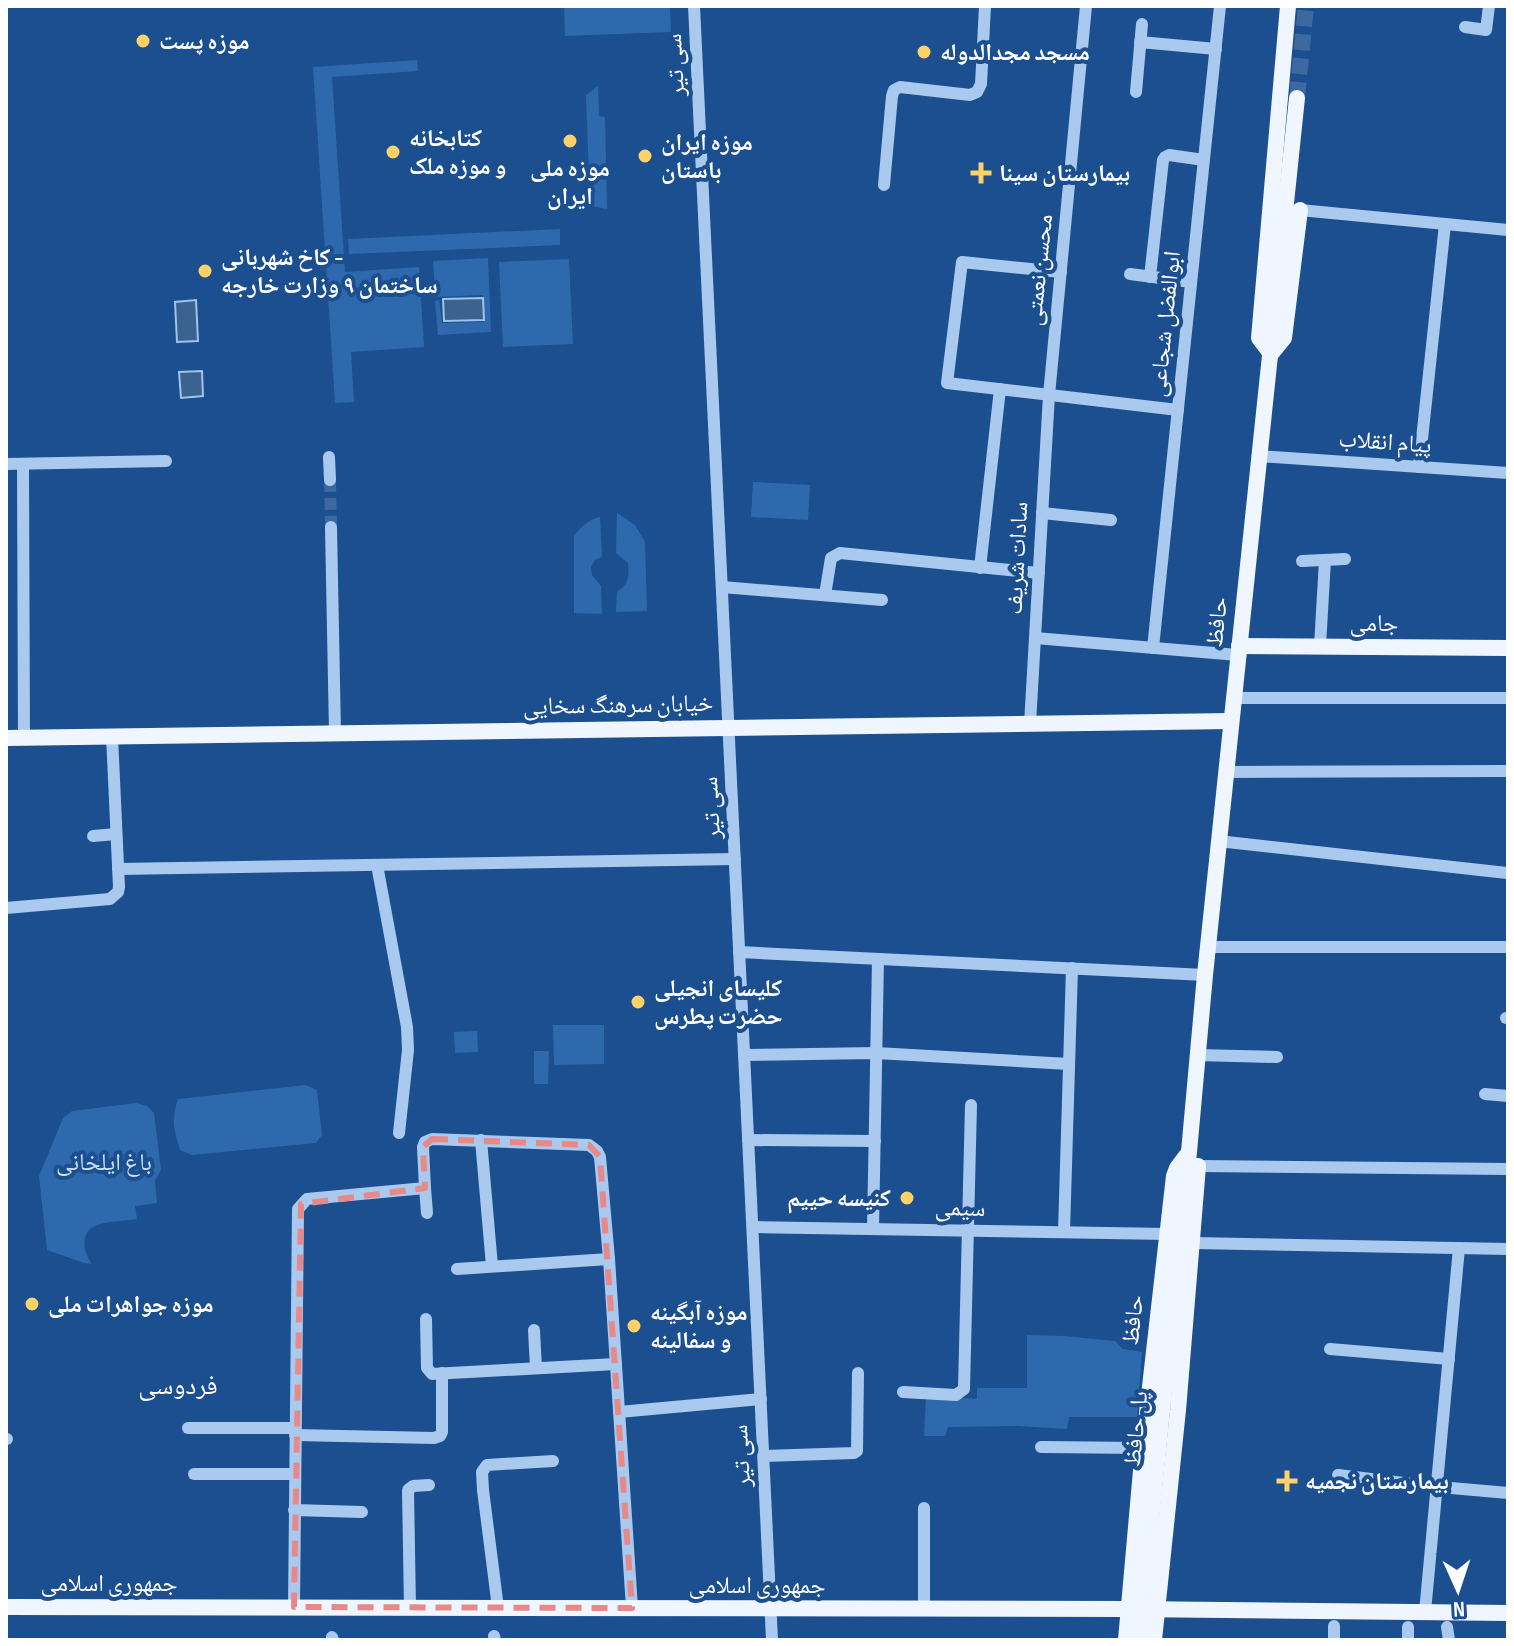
<svg xmlns="http://www.w3.org/2000/svg" width="1514" height="1646" font-family="'Sofia Sans Condensed','Noto Naskh Arabic',sans-serif">
  <style>
    .green { fill: #2e69ad }
    .water { fill: #3c6290; stroke: #9cc4f0; stroke-width: 2 }
    .lines { fill: none; stroke-linecap: round; stroke-linejoin: round }
    .minor-tunnel { stroke: #3d69a0; stroke-width: 12; stroke-dasharray: 12 6; stroke-linecap: butt }
    .major-tunnel { stroke: #3d69a0; stroke-width: 16; stroke-dasharray: 16 8; stroke-linecap: butt }
    .minor { stroke: #a9c9ee; stroke-width: 12 }
    .major { stroke: #f0f6ff; stroke-width: 16 }
    .major-bridge { stroke: #f0f6ff; stroke-width: 16 }
    .marked { fill: none; stroke: #e88989; stroke-width: 6; stroke-dasharray: 16 10; stroke-linejoin: round }
    .poi-dot { fill: #ffd166; stroke: #1b4f8f; stroke-width: 3 }
    .labels { text-anchor: middle; dominant-baseline: central; stroke-width: 8; stroke-linejoin: round; paint-order: stroke }
    .poi-label { font-size: 24px; font-weight: bold; fill: #fff; stroke: #1b4f8f; text-anchor: start }
    .street-label { font-size: 24px; fill: #fff; stroke: #1b4f8f }
    .park-label { font-size: 24px; fill: #cfe3fa; stroke: #1b4f8f }
    .neighbourhood-label { font-size: 26px; fill: #fff; stroke: #1b4f8f }
  </style>
  <rect width="100%" height="100%" fill="#1b4f8f"/>
  <!-- green -->
  <g class="green">
    <path d="M 564,6 L 670,6 L 671,32 L 565,36 Z"/>
    <path d="M 417,60 L 418,71 L 332,77 L 345,272 L 419,267 L 424,347 L 351,352 L 354,402 L 335,403 L 313,67 Z"/>
    <path d="M 598,86 L 599,116 L 605,117 L 607,209 L 590,206 L 586,95 Z"/>
    <path d="M 560,229 L 560,245 L 349,254 L 348,239 Z"/>
    <path d="M 488,258 L 491,332 L 438,335 L 435,301 L 439,300 L 442,323 L 484,322 L 483,295 L 435,297 L 433,261 Z"/>
    <path d="M 569,259 L 573,344 L 503,347 L 499,262 Z"/>
    <path d="M 753,482 L 810,485 L 808,520 L 751,517 Z"/>
    <path d="M 617,513 L 635,525 L 645,542 L 647,611 L 616,612 L 617,592 C 629,584 629,577 628,563 L 616,553 Z"/>
    <path d="M 600,517 L 602,557 L 595,560 L 591,567 L 592,575 L 601,586 L 602,614 L 574,613 L 574,536 C 581,527 589,519 600,517 Z"/>
    <path d="M 553,1025 L 604,1025 L 604,1064 L 554,1065 Z"/>
    <path d="M 477,1031 L 478,1052 L 455,1053 L 454,1032 Z"/>
    <path d="M 534,1051 L 549,1051 L 548,1084 L 534,1084 Z"/>
    <path d="M 306,1085 L 317,1090 L 322,1135 L 316,1143 L 192,1155 L 180,1150 C 174,1130 171,1120 178,1099 Z"/>
    <path d="M 136,1103 L 147,1106 L 154,1113 L 161,1170 L 155,1180 L 157,1203 L 135,1206 L 137,1219 C 125,1221 108,1221 97,1225 C 79,1232 83,1252 92,1264 L 84,1263 L 47,1250 L 39,1176 L 63,1118 L 72,1111 Z"/>
    <path d="M 1027,1335 L 1064,1336 L 1115,1341 L 1123,1349 L 1142,1352 L 1137,1417 L 1069,1417 L 1067,1429 L 1017,1426 L 948,1427 L 945,1436 L 924,1436 L 926,1396 L 977,1399 L 977,1388 L 1027,1388 Z"/>
  </g>
  <!-- water -->
  <g class="water">
    <path d="M 483,298 L 484,320 L 444,321 L 443,299 Z"/>
    <path d="M 196,300 L 198,341 L 177,342 L 175,302 Z"/>
    <path d="M 202,371 L 203,396 L 181,398 L 179,372 Z"/>
  </g>
  <g class="lines">
    <!-- minor-tunnel -->
    <path class="minor-tunnel" d="M 330,480 L 331,527"/>
    <!-- major-tunnel -->
    <path class="major-tunnel" d="M 1297,98 L 1306,6"/>
    <!-- minor -->
    <g class="minor">
      <path d="M 694,6 L 772,1640"/>
      <path d="M 1465,27 L 1486,30 L 1489,6"/>
      <path d="M 1140,42 L 1216,49"/>
      <path d="M 1136,92 L 1142,24"/>
      <path d="M 884,185 L 892,96 L 894,90 L 900,87 L 970,95 L 977,92 L 981,84 L 985,6"/>
      <path d="M 1300,210 L 1508,230"/>
      <path d="M 1061,272 L 962,262 L 947,383 L 1178,410"/>
      <path d="M 1130,274 L 1191,282"/>
      <path d="M 1150,277 L 1163,160 L 1165,157 L 1169,155 L 1204,160"/>
      <path d="M 1258,456 L 1508,473"/>
      <path d="M 329,457 L 330,480"/>
      <path d="M 6,464 L 166,461"/>
      <path d="M 23,464 L 24,738"/>
      <path d="M 1419,467 L 1445,224"/>
      <path d="M 1042,513 L 1111,520"/>
      <path d="M 331,527 L 335,733"/>
      <path d="M 1302,561 L 1345,559"/>
      <path d="M 980,568 L 1000,389"/>
      <path d="M 722,587 L 882,600"/>
      <path d="M 825,595 L 831,558 L 840,553 L 1039,573"/>
      <path d="M 1035,638 L 1238,655"/>
      <path d="M 1320,646 L 1325,560"/>
      <path d="M 1153,648 L 1220,6"/>
      <path d="M 1233,698 L 1508,698"/>
      <path d="M 1030,724 L 1049,395 L 1086,6"/>
      <path d="M 1226,772 L 1508,771"/>
      <path d="M 93,836 L 116,834"/>
      <path d="M 1218,841 L 1507,873"/>
      <path d="M 377,865 L 407,1027 L 408,1050 L 399,1133"/>
      <path d="M 118,869 L 735,859"/>
      <path d="M 6,908 L 110,899 L 118,892 L 119,887 L 112,736"/>
      <path d="M 1207,947 L 1508,947"/>
      <path d="M 739,952 L 1205,975"/>
      <path d="M 1506,1018 L 1508,1018"/>
      <path d="M 744,1055 L 876,1053 L 1069,1064"/>
      <path d="M 1196,1055 L 1277,1057"/>
      <path d="M 1485,1094 L 1508,1096"/>
      <path d="M 481,1140 L 492,1266"/>
      <path d="M 748,1140 L 875,1141"/>
      <path d="M 1198,1166 L 1508,1169"/>
      <path d="M 425,1188 L 427,1213"/>
      <path d="M 753,1227 L 1167,1234"/>
      <path d="M 873,1229 L 878,959"/>
      <path d="M 1064,1232 L 1072,968"/>
      <path d="M 1193,1243 L 1508,1249"/>
      <path d="M 457,1269 L 609,1259"/>
      <path d="M 426,1319 L 427,1368 L 432,1374 L 616,1364"/>
      <path d="M 534,1330 L 536,1368"/>
      <path d="M 1330,1349 L 1449,1359"/>
      <path d="M 903,1392 L 956,1395 L 964,1389 L 971,1105"/>
      <path d="M 619,1412 L 761,1399"/>
      <path d="M 188,1428 L 295,1428"/>
      <path d="M 295,1435 L 434,1438 L 440,1436 L 442,1432 L 442,1373"/>
      <path d="M 6,1439 L 7,1439"/>
      <path d="M 1041,1447 L 1143,1448"/>
      <path d="M 764,1456 L 854,1453 L 857,1451 L 858,1373"/>
      <path d="M 194,1474 L 295,1474"/>
      <path d="M 1338,1475 L 1437,1487"/>
      <path d="M 1451,1488 L 1508,1493"/>
      <path d="M 294,1510 L 362,1512"/>
      <path d="M 294,1607 L 298,1209 L 307,1199 L 425,1188 L 423,1147 L 425,1142 L 432,1139 L 589,1145 L 597,1151 L 600,1157 L 609,1259 L 632,1608"/>
      <path d="M 410,1608 L 408,1490 L 413,1486 L 429,1485"/>
      <path d="M 498,1608 L 483,1490 L 482,1472 L 487,1465 L 553,1461"/>
      <path d="M 924,1609 L 924,1508"/>
      <path d="M 1425,1612 L 1459,1248"/>
      <path d="M 1334,1626 L 1334,1640"/>
      <path d="M 1408,1627 L 1408,1640"/>
      <path d="M 1447,1627 L 1449,1640"/>
      <path d="M 494,1636 L 495,1640"/>
      <path d="M 332,1637 L 333,1640"/>
    </g>
    <!-- major -->
    <g class="major">
      <path d="M 1288,6 L 1259,338 L 1271,354 L 1284,338 L 1300,210"/>
      <path d="M 1239,646 L 1508,648"/>
      <path d="M 6,738 L 1231,721"/>
      <path d="M 1181,1222 L 1189,1152 L 1205,975 L 1297,98"/>
      <path d="M 6,1607 L 1129,1609 L 1508,1613"/>
      <path d="M 1126,1640 L 1143,1448 L 1174,1176 L 1177,1168 L 1186,1156"/>
      <path d="M 1154,1640 L 1178,1410 L 1198,1166 L 1196,1166"/>
    </g>
    <!-- major-bridge -->
    <path class="major-bridge" d="M 1139,1640 L 1181,1222"/>
  </g>
  <!-- marked area -->
  <path class="marked" d="M 432,1139 L 589,1145 L 600,1157 L 632,1608 L 294,1607 L 301,1204 L 425,1188 L 423,1147 Z"/>
  <!-- markers -->
  <g class="poi-dot">
    <circle cx="143" cy="41" r="8"/>
    <circle cx="924" cy="52" r="8"/>
    <circle cx="570" cy="141" r="8"/>
    <circle cx="393" cy="152" r="8"/>
    <circle cx="645" cy="156" r="8"/>
    <path d="M977 161h8v8h8v8h-8v8h-8v-8h-8v-8h8z"/>
    <circle cx="205" cy="271" r="8"/>
    <circle cx="638" cy="1002" r="8"/>
    <circle cx="907" cy="1198" r="8"/>
    <circle cx="32" cy="1304" r="8"/>
    <circle cx="634" cy="1326" r="8"/>
    <path d="M1283 1469h8v8h8v8h-8v8h-8v-8h-8v-8h8z"/>
  </g>
  <g class="labels">
    <!-- poi labels -->
    <g class="poi-label">
      <text x="159" y="41">موزه پست</text>
      <text x="940" y="52">مسجد مجدالدوله</text>
      <text x="409" y="138">کتابخانه<tspan x="409" dy="28">و موزه ملک</tspan></text>
      <text x="661" y="142">موزه ایران<tspan x="661" dy="28">باستان</tspan></text>
      <text x="570" y="168" text-anchor="middle">موزه ملی<tspan x="570" dy="28">ایران</tspan></text>
      <text x="999" y="173">بیمارستان سینا</text>
      <text x="221" y="257">کاخ شهربانی -<tspan x="221" dy="28">ساختمان ۹ وزارت خارجه</tspan></text>
      <text x="654" y="988">کلیسای انجیلی<tspan x="654" dy="28">حضرت پطرس</tspan></text>
      <text x="891" y="1198" text-anchor="end">کنیسه حییم</text>
      <text x="48" y="1304">موزه جواهرات ملی</text>
      <text x="650" y="1312">موزه آبگینه<tspan x="650" dy="28">و سفالینه</tspan></text>
      <text x="1305" y="1481">بیمارستان نجمیه</text>
    </g>
    <!-- street labels -->
    <g class="street-label">
      <text transform="translate(675 65) rotate(-93)">سی تیر</text>
      <text transform="translate(1039 270) rotate(-84)">محسن نعمتی</text>
      <text transform="translate(1165 324) rotate(-84)">ابوالفضل شجاعی</text>
      <text transform="translate(1385 442) rotate(4)">پیام انقلاب</text>
      <text transform="translate(1017 558) rotate(-87)">سادات شریف</text>
      <text transform="translate(1217 622) rotate(-84)">حافظ</text>
      <text x="1374" y="623">جامی</text>
      <text transform="translate(618 705) rotate(-1)">خیابان سرهنگ سخایی</text>
      <text transform="translate(711 808) rotate(-93)">سی تیر</text>
      <text transform="translate(960 1208) rotate(1)">سیمی</text>
      <text transform="translate(1133 1320) rotate(-84)">حافظ</text>
      <text transform="translate(1136 1429) rotate(-84)">پل حافظ</text>
      <text transform="translate(741 1456) rotate(-93)">سی تیر</text>
      <text x="109" y="1583">جمهوری اسلامی</text>
      <text x="757" y="1585">جمهوری اسلامی</text>
    </g>
    <!-- park labels -->
    <g class="park-label">
      <text x="104" y="1162">باغ ایلخانی</text>
    </g>
    <!-- neighbourhood labels -->
    <g class="neighbourhood-label">
      <text x="178" y="1386">فردوسی</text>
    </g>
  </g>
  <!-- border -->
  <rect width="1514" height="1646" fill="none" stroke="#ffffff" stroke-width="16"/>
  <!-- north arrow -->
  <g transform="translate(1458 1590) rotate(177)" stroke="#1b4f8f" stroke-width="6" paint-order="stroke">
  <path d="M0-6L14 30L0 20L-14 30Z" fill="#ffffff"/>
  <text y="-12" font-size="22" font-weight="bold" text-anchor="middle" fill="#ffffff">N</text>
  </g>
</svg>
